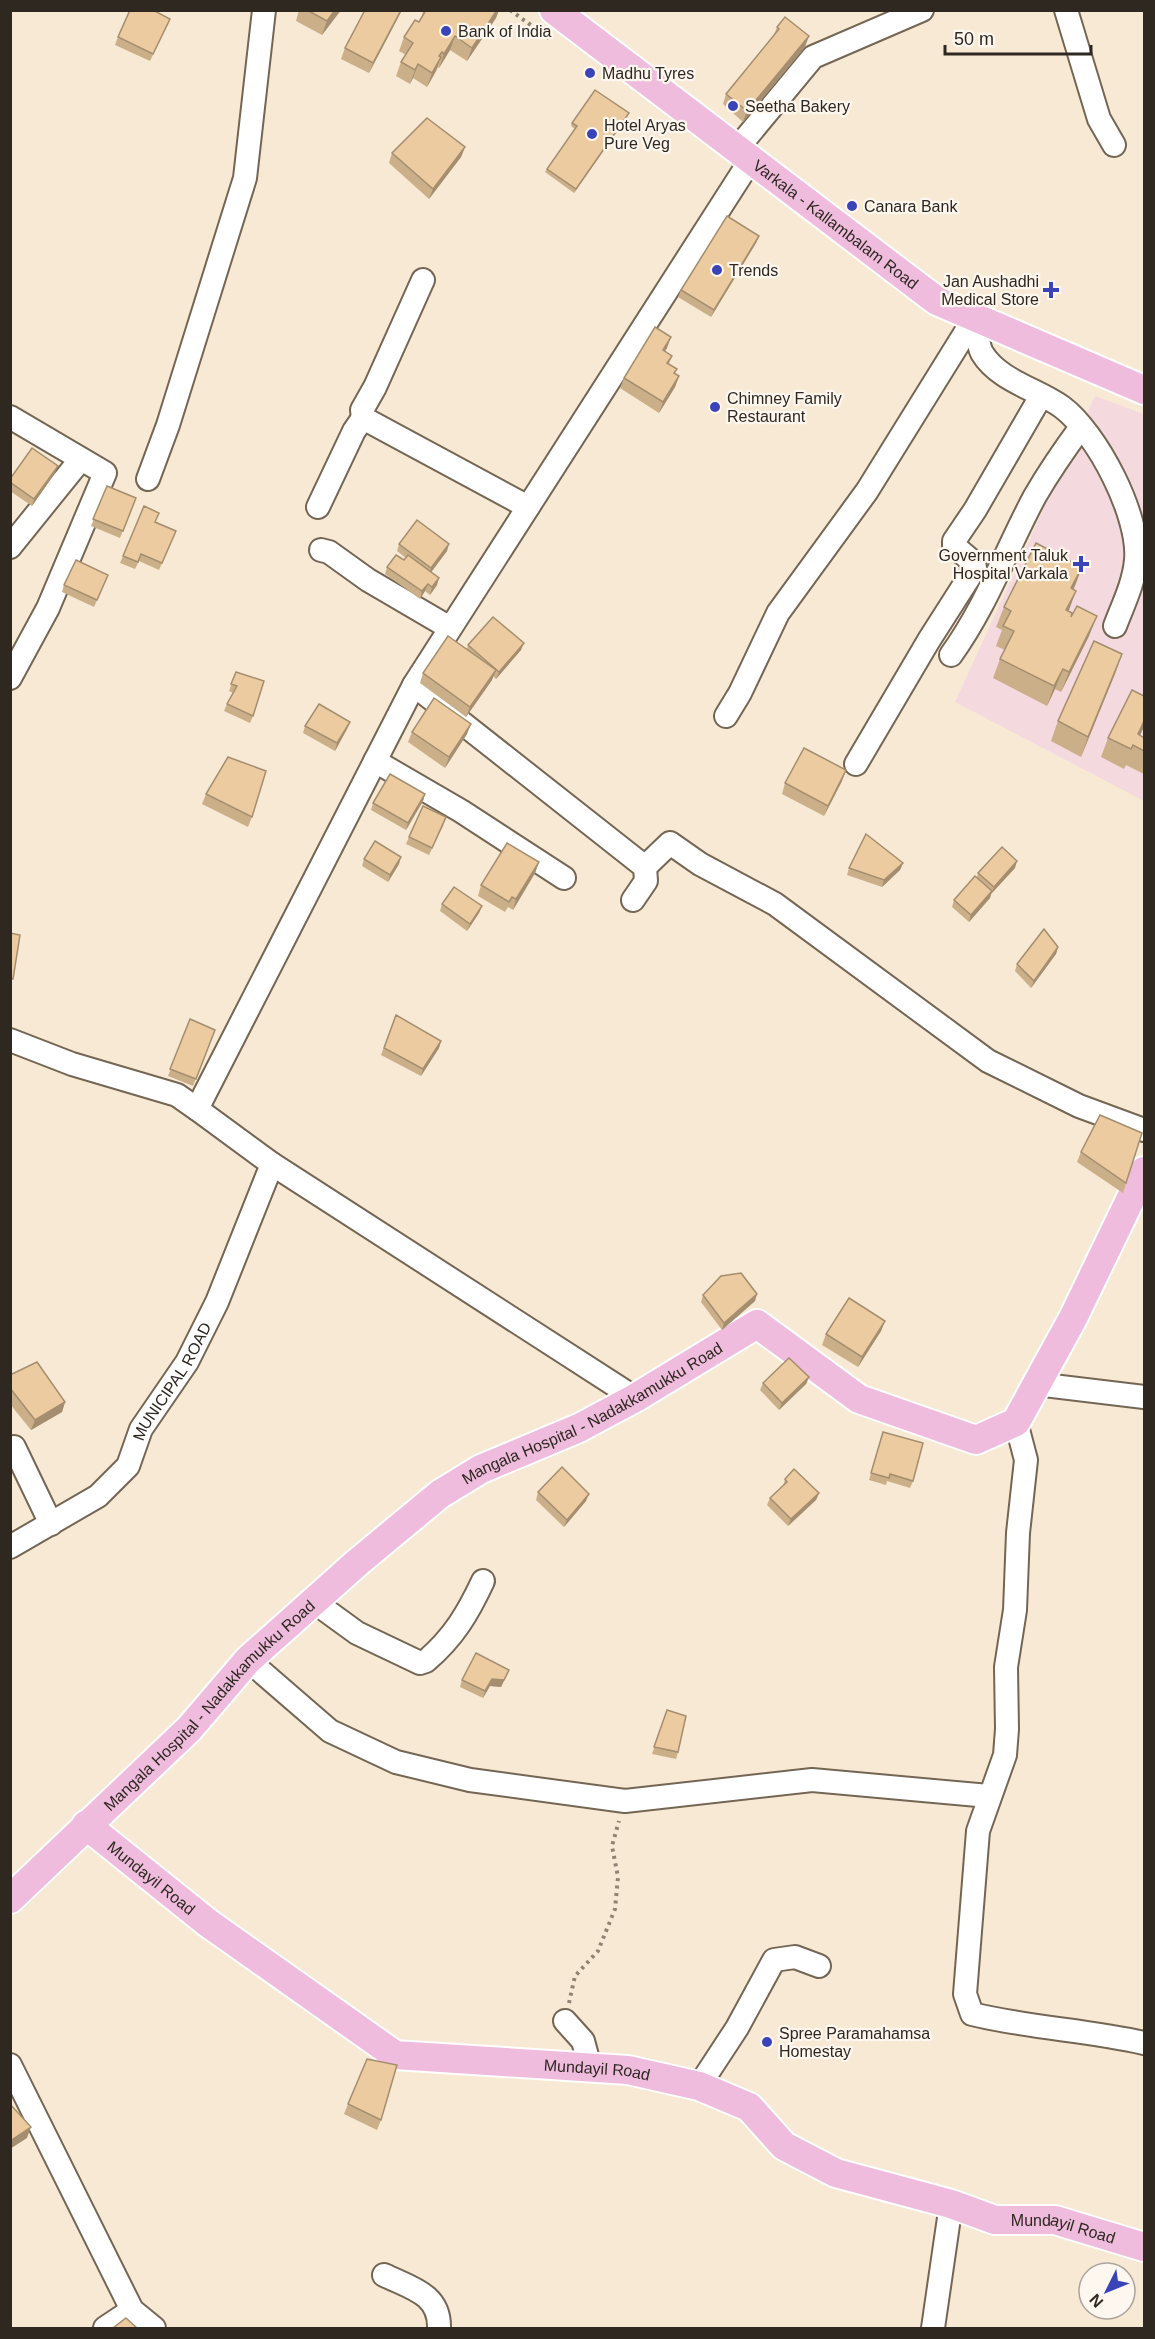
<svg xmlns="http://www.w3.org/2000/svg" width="1155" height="2339" font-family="Helvetica,sans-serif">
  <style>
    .medical { fill: #f4dadf }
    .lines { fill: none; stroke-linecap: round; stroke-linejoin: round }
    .minor-casing { stroke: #746654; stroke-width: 26 }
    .major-casing { stroke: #fff; stroke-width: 32 }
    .path { stroke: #8e8476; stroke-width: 4; stroke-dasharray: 3 4.5; stroke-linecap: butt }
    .minor { stroke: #fff; stroke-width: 22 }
    .major { stroke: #efbcdd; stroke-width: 28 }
    .wall { fill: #caaf89 }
    .shaded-wall { fill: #a48e6f }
    .building { fill: #ebcb9f; stroke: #a48e6f; stroke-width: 1.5 }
    .poi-dot { fill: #3a43b7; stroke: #fef7ef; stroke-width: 2 }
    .labels { text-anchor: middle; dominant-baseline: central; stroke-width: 4.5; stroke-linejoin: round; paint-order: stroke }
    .poi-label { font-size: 16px; fill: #2e2821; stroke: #fef7ef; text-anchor: start }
    .street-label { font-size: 16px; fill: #2e2821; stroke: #fef7ef }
  </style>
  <rect width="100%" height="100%" fill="#f8e9d4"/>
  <!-- medical -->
  <path class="medical" d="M 1095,396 L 1144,414 L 1144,801 L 955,702 Z"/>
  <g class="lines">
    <defs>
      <g id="minor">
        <path d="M 1066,10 L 1099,119 L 1114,145"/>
        <path d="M 736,150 L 813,57 L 922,10"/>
        <path d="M 423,280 L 375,387 L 362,410 L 363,418 L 528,507"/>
        <path d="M 975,317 C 977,327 977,344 982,353 C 999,381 1037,389 1062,407 C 1097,433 1140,516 1136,560 C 1134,583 1123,605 1115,626"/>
        <path d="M 10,417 L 105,473 L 48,608 L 10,678"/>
        <path d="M 148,479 L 168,425 L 245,178 L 264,10"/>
        <path d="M 318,507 L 354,431 L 363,418"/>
        <path d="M 10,547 L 81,459"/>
        <path d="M 321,550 L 329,552 L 368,580 L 450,628"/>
        <path d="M 951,655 C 987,605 1006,550 1035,496 C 1049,472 1064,450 1081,427"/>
        <path d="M 414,685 L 645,867 L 646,881 L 633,900"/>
        <path d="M 726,716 L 740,693 L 778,613 L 867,491 L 975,317"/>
        <path d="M 375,761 L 461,811 L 564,878"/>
        <path d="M 856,764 L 929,640 L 975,568 L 974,563 L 954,546 L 954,541 L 975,510 L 1041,396"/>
        <path d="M 645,867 L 670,843 L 700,864 L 775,904 L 988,1061 L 1079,1106 L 1144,1130"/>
        <path d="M 10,1040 L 72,1064 L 177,1095 L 197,1109"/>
        <path d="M 1036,1384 L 1144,1397"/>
        <path d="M 635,1398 L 272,1164 L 197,1109 L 414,685 L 750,161"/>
        <path d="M 1016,1422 L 1026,1460 L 1018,1533 L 1015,1610 L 1006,1667 L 1007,1729 L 1005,1755 L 978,1831 L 965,1994 L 972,2014 C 1029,2028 1087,2030 1144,2043"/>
        <path d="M 14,1447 L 51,1524"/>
        <path id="s1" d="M 10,1547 L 98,1496 L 128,1466 L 141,1429 L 187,1362 L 217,1302 L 272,1164"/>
        <path d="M 313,1601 L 357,1633 L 420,1663 L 426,1661 C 454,1637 468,1613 483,1581"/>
        <path d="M 248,1660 L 330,1731 L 396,1762 L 470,1780 L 625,1801 L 812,1780 L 989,1796"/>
        <path d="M 565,2021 L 583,2041 L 590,2067"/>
        <path d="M 10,2065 L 132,2310 L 154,2328"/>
        <path d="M 699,2086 L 737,2028 L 774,1960 L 795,1957 L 819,1966"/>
        <path d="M 384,2275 C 411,2288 440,2294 439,2328"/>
        <path d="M 105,2328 L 132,2310"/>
        <path d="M 933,2328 L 951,2204"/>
      </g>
      <g id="major">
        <path id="s2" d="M 554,10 L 937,301 L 1144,390"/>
        <path id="s3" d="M 86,1825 L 208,1923 L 395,2055 L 628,2070 L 699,2086 L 749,2107 L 784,2146 L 836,2173 L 951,2204 L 995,2220 L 1055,2220 L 1144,2247"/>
        <path id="s4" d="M 10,1899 L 189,1729 L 248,1660 L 358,1562 L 440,1494 L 481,1469 L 579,1428 L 635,1398 L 757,1324 L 859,1399 L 976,1440 L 1016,1422 L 1073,1318 L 1144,1171"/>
      </g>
    </defs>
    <!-- minor casing -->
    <use href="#minor" class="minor-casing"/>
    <!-- major casing -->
    <use href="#major" class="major-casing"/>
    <!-- path -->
    <g class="path">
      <path d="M 510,10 L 550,39"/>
      <path d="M 569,2003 L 575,1976 L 598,1951 L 615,1909 L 618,1877 L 612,1846 L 619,1821"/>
    </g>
    <!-- minor -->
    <use href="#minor" class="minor"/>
    <!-- major -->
    <use href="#major" class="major"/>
  </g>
  <!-- wall -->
  <g class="wall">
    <path d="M 299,10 L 341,10 L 322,35 L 296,21 Z"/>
    <path d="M 365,10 L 402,10 L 369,73 L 341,59 L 345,48 Z"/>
    <path d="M 423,10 L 499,10 L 496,18 L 467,61 L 450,50 L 439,68 L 438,67 L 436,71 L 427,87 L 413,78 L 410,84 L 396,76 L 401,62 L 406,55 L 399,51 L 404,37 L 419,22 L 422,17 Z"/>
    <path d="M 170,19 L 150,61 L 115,45 L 118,37 Z"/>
    <path d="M 777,27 L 805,47 L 743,122 L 723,104 L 726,94 L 773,37 Z"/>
    <path d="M 627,117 L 574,193 L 545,172 L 547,169 L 575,129 L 571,126 L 572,123 Z"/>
    <path d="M 465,147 L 461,157 L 429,199 L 389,163 L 392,153 Z"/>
    <path d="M 759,236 L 756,243 L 711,317 L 678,297 L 681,290 Z"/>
    <path d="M 667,348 L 665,351 L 672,356 L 669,364 L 675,374 L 679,376 L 675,387 L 659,413 L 620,388 L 624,378 Z"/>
    <path d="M 55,473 L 32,506 L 10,491 L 10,479 Z"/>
    <path d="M 107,486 L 136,498 L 120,538 L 91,526 Z"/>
    <path d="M 155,522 L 176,531 L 159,570 L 139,561 L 135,569 L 120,563 L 123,556 Z"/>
    <path d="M 399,544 L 447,551 L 431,572 L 437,585 L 430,595 L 425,591 L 420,599 L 385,574 L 387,567 L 404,560 L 406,558 L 397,551 Z"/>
    <path d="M 1082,567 L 1073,589 L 1068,611 L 1071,617 L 1089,636 L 1061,692 L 1055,689 L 1047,706 L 993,678 L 1000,659 L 1005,650 L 996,646 L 1002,630 L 996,627 L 1004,607 Z"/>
    <path d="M 105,582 L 94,607 L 62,592 L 64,585 Z"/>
    <path d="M 468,645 L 521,650 L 496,679 L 493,676 L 492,680 L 466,717 L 420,683 L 423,673 L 467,649 Z"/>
    <path d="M 1122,654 L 1081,757 L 1051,741 L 1058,721 Z"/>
    <path d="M 236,672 L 253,716 L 250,723 L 224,711 L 227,704 L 233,693 L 229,691 Z"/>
    <path d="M 350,722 L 347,729 L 335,751 L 303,733 L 305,726 Z"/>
    <path d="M 412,732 L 467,734 L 445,768 L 408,742 Z"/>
    <path d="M 1140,735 L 1144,738 L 1144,774 L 1126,765 L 1124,769 L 1101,757 L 1108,738 Z"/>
    <path d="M 842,781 L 824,816 L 782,794 L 785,783 Z"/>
    <path d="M 206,794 L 252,817 L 248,827 L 202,804 Z"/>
    <path d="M 425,794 L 423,801 L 406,830 L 371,810 L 373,803 Z"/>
    <path d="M 444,824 L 429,855 L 406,844 L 409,837 Z"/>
    <path d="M 364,859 L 399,864 L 388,882 L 362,866 Z"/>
    <path d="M 539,862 L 535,873 L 513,910 L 508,907 L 505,912 L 478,896 L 481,885 Z"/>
    <path d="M 903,863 L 900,870 L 882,887 L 847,875 L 849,868 Z"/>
    <path d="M 1015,868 L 991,894 L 990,898 L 969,922 L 952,907 L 954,900 L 977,877 L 978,873 Z"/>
    <path d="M 442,904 L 482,906 L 479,913 L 467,931 L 440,911 Z"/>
    <path d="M 1058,947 L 1056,954 L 1031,988 L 1015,971 L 1017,964 Z"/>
    <path d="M 396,1015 L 441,1041 L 439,1048 L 421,1076 L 381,1055 Z"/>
    <path d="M 190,1019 L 215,1030 L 193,1086 L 168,1076 Z"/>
    <path d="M 1081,1152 L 1126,1183 L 1123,1193 L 1077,1162 Z"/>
    <path d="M 703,1295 L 755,1301 L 722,1330 L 701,1302 Z"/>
    <path d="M 885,1321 L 881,1331 L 858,1367 L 822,1345 L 826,1334 Z"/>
    <path d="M 10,1375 L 65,1402 L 62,1412 L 31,1430 L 10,1404 Z"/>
    <path d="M 809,1377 L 806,1384 L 779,1410 L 760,1390 L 763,1383 Z"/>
    <path d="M 883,1432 L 913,1481 L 910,1488 L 887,1481 L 886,1485 L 869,1480 Z"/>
    <path d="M 785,1479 L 819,1493 L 816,1500 L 788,1526 L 767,1505 L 770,1498 L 783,1486 Z"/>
    <path d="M 538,1492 L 586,1501 L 564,1527 L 536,1500 Z"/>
    <path d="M 509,1670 L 501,1687 L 490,1686 L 483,1698 L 460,1687 L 462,1680 Z"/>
    <path d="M 667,1710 L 678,1752 L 676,1759 L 652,1754 Z"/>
    <path d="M 348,2104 L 381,2120 L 377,2130 L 344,2114 Z"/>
  </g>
  <!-- shaded-wall -->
  <g class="shaded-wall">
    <path d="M 335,10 L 341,10 L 322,35 L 327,21 Z"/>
    <path d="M 401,10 L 402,10 L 369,73 L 373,63 Z"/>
    <path d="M 497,10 L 499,10 L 496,18 L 467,61 L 472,48 Z"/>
    <path d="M 455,36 L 450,50 L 439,68 L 444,54 Z"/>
    <path d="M 809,36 L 805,47 L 743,122 L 747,111 Z"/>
    <path d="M 442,52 L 438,63 L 441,57 L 436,71 L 427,87 L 432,73 Z"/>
    <path d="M 418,64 L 413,78 L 410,84 L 415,70 Z"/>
    <path d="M 629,113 L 627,117 L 574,193 L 576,189 Z"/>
    <path d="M 465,147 L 461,157 L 429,199 L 433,189 Z"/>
    <path d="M 759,236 L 756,243 L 711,317 L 714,310 Z"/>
    <path d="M 671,337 L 667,348 L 659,361 L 663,350 Z"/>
    <path d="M 679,376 L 675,387 L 659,413 L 663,402 Z"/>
    <path d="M 58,466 L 55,473 L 32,506 L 34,499 Z"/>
    <path d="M 449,544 L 447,551 L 429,575 L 431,568 Z"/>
    <path d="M 1082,567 L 1075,586 L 1064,608 L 1071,588 Z"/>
    <path d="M 439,578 L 437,585 L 430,595 L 432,587 Z"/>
    <path d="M 428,584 L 425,591 L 420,599 L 422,591 Z"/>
    <path d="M 1076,591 L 1069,610 L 1059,630 L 1066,610 Z"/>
    <path d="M 1097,616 L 1089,636 L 1061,692 L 1069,672 Z"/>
    <path d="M 524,643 L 521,650 L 496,679 L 499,672 Z"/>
    <path d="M 1122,654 L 1115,674 L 1081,757 L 1088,737 Z"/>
    <path d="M 1063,669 L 1055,689 L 1047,706 L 1054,686 Z"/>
    <path d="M 496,670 L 492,680 L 466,717 L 470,707 Z"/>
    <path d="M 1144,721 L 1144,727 L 1135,746 L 1138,734 Z"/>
    <path d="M 350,722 L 347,729 L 335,751 L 337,743 Z"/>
    <path d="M 471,724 L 467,734 L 445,768 L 449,757 Z"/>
    <path d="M 846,770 L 842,781 L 824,816 L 828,806 Z"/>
    <path d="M 425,794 L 423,801 L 406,830 L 408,823 Z"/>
    <path d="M 401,857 L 399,864 L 388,882 L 390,875 Z"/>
    <path d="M 1017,861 L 1015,868 L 991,894 L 994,887 Z"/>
    <path d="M 539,862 L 535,873 L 513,910 L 516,899 Z"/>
    <path d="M 903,863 L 900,870 L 882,887 L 884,880 Z"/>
    <path d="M 992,891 L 990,898 L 969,922 L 971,915 Z"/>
    <path d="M 482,906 L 479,913 L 467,931 L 470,924 Z"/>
    <path d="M 1058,947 L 1056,954 L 1031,988 L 1034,981 Z"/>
    <path d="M 441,1041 L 439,1048 L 421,1076 L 423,1069 Z"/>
    <path d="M 757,1294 L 755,1301 L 722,1330 L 724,1323 Z"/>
    <path d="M 885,1321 L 881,1331 L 858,1367 L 862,1357 Z"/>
    <path d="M 809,1377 L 806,1384 L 779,1410 L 782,1403 Z"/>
    <path d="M 65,1402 L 62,1412 L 31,1430 L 35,1420 Z"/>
    <path d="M 819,1493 L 816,1500 L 788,1526 L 791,1519 Z"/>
    <path d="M 589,1494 L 586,1501 L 564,1527 L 567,1520 Z"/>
    <path d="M 509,1670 L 501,1687 L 490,1686 L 483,1698 L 485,1691 L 492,1679 Z"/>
    <path d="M 31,2127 L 27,2138 L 10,2149 L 10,2141 Z"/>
  </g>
  <!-- building -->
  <g class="building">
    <path d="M 130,10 L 153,10 L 170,19 L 153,54 L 118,37 Z"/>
    <path d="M 307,10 L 335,10 L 327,21 Z"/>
    <path d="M 365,10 L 401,10 L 373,63 L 345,48 Z"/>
    <path d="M 426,10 L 497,10 L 472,48 L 455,36 L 444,54 L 442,52 L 439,56 L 441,57 L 432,73 L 418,64 L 415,70 L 401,62 L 413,43 L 404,37 L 415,20 L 419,22 Z"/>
    <path d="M 785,17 L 809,36 L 747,111 L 726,94 L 779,29 L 777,27 Z"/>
    <path d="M 595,90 L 629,113 L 576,189 L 547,169 L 577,126 L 572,123 Z"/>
    <path d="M 427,118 L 465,147 L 433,189 L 392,153 Z"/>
    <path d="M 727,216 L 759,236 L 714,310 L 681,290 Z"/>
    <path d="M 655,327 L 671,337 L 663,350 L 672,356 L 667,363 L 677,369 L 674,373 L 679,376 L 663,402 L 624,378 Z"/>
    <path d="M 32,448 L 58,466 L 34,499 L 10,482 L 10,479 Z"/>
    <path d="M 107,486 L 136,498 L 123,531 L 93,519 Z"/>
    <path d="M 144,506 L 159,513 L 155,522 L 176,531 L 162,563 L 141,554 L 138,562 L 123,556 Z"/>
    <path d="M 417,520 L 449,544 L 431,568 L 399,544 Z"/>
    <path d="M 1036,543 L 1082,567 L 1071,588 L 1076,591 L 1066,610 L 1072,613 L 1071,617 L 1077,606 L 1097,616 L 1069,672 L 1063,669 L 1054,686 L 1000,659 L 1014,631 L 1003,626 L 1011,611 L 1004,607 Z"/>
    <path d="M 396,555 L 404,560 L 408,555 L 439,578 L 432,587 L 428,584 L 422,591 L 387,567 Z"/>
    <path d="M 76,560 L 108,575 L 97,600 L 64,585 Z"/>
    <path d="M 493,617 L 524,643 L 499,672 L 468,645 Z"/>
    <path d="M 448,636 L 496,670 L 470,707 L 423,673 Z"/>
    <path d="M 1094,641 L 1122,654 L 1088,737 L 1058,721 Z"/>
    <path d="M 236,672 L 264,681 L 253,716 L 227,704 L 237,686 L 231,684 Z"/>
    <path d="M 1132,690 L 1144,696 L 1144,721 L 1138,734 L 1144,738 L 1144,751 L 1133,745 L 1131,749 L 1108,738 Z"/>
    <path d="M 434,698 L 471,724 L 449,757 L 412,732 Z"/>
    <path d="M 319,704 L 350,722 L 337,743 L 305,726 Z"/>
    <path d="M 804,748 L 846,770 L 828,806 L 785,783 Z"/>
    <path d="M 228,757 L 266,771 L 252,817 L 206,794 Z"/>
    <path d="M 390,774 L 425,794 L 408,823 L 373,803 Z"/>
    <path d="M 423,806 L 446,817 L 432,848 L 409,837 Z"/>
    <path d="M 866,834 L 903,863 L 884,880 L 849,868 Z"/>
    <path d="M 375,841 L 401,857 L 390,875 L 364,859 Z"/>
    <path d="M 507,843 L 539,862 L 516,899 L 512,897 L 509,902 L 481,885 Z"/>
    <path d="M 1002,847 L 1017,861 L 994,887 L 978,873 Z"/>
    <path d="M 975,876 L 992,891 L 971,915 L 954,900 Z"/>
    <path d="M 454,887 L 482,906 L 470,924 L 442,904 Z"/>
    <path d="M 1044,929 L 1058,947 L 1034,981 L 1017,964 Z"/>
    <path d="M 10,933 L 20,935 L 13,979 L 10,978 Z"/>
    <path d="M 396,1015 L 441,1041 L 423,1069 L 384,1048 Z"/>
    <path d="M 190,1019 L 215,1030 L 196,1079 L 170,1069 Z"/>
    <path d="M 1100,1115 L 1142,1133 L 1126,1183 L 1081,1152 Z"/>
    <path d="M 741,1273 L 757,1294 L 724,1323 L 703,1295 L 721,1276 Z"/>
    <path d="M 849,1298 L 885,1321 L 862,1357 L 826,1334 Z"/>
    <path d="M 789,1358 L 809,1377 L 782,1403 L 763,1383 Z"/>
    <path d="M 37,1362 L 65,1402 L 35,1420 L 10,1388 L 10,1375 Z"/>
    <path d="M 883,1432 L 923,1443 L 913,1481 L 890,1474 L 889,1478 L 871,1473 Z"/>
    <path d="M 562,1467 L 589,1494 L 567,1520 L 538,1492 Z"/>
    <path d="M 794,1469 L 819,1493 L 791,1519 L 770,1498 L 787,1482 L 785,1479 Z"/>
    <path d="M 476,1653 L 509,1670 L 504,1680 L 492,1679 L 485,1691 L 462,1680 Z"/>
    <path d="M 667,1710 L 686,1716 L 678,1752 L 654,1747 Z"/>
    <path d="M 367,2059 L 397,2065 L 381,2120 L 348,2104 Z"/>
    <path d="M 10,2104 L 31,2127 L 10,2141 Z"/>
    <path d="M 126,2318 L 137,2328 L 113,2328 Z"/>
  </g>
  <!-- markers -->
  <g class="poi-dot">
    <circle cx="446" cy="31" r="6"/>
    <circle cx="590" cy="73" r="6"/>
    <circle cx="733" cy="106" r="6"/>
    <circle cx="592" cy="134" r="6"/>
    <circle cx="852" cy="206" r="6"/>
    <circle cx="717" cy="270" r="6"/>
    <path d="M1048 281h6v6h6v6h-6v6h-6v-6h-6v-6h6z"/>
    <circle cx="715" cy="407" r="6"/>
    <path d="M1078 555h6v6h6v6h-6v6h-6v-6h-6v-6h6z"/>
    <circle cx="767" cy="2042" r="6"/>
  </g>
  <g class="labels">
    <!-- poi labels -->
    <g class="poi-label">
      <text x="458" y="31">Bank of India</text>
      <text x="602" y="73">Madhu Tyres</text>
      <text x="745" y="106">Seetha Bakery</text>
      <text x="604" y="125">Hotel Aryas<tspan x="604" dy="18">Pure Veg</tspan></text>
      <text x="864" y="206">Canara Bank</text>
      <text x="729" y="270">Trends</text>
      <text x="1039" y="281" text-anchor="end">Jan Aushadhi<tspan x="1039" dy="18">Medical Store</tspan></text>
      <text x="727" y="398">Chimney Family<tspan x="727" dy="18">Restaurant</tspan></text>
      <text x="1068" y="555" text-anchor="end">Government Taluk<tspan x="1068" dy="18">Hospital Varkala</tspan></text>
      <text x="779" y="2033">Spree Paramahamsa<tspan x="779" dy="18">Homestay</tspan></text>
    </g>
    <!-- street labels -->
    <g class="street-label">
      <text stroke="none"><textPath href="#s2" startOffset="354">Varkala - Kallambalam Road</textPath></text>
      <text stroke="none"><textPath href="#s1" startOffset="240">MUNICIPAL ROAD</textPath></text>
      <text stroke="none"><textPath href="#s4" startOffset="764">Mangala Hospital - Nadakkamukku Road</textPath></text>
      <text stroke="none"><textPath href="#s4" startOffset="278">Mangala Hospital - Nadakkamukku Road</textPath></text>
      <text stroke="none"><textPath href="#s3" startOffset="84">Mundayil Road</textPath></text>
      <text stroke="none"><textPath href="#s3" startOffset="588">Mundayil Road</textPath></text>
      <text stroke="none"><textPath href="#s3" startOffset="1092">Mundayil Road</textPath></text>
    </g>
  </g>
  <!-- border -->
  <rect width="1155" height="2339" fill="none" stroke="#2e2821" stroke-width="24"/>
  <!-- north arrow -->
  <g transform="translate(1107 2291) rotate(227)"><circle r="28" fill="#fef7ef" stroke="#aba49d" stroke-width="1.5"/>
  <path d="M0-4.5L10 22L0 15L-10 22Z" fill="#3a43b7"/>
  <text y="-9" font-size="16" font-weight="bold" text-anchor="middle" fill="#2e2821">N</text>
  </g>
  <!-- scale -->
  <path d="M945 45v9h146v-9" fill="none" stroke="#2e2821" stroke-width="3"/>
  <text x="954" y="45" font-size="18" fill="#2e2821" stroke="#fef7ef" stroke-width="4.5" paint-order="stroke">50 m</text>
</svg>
